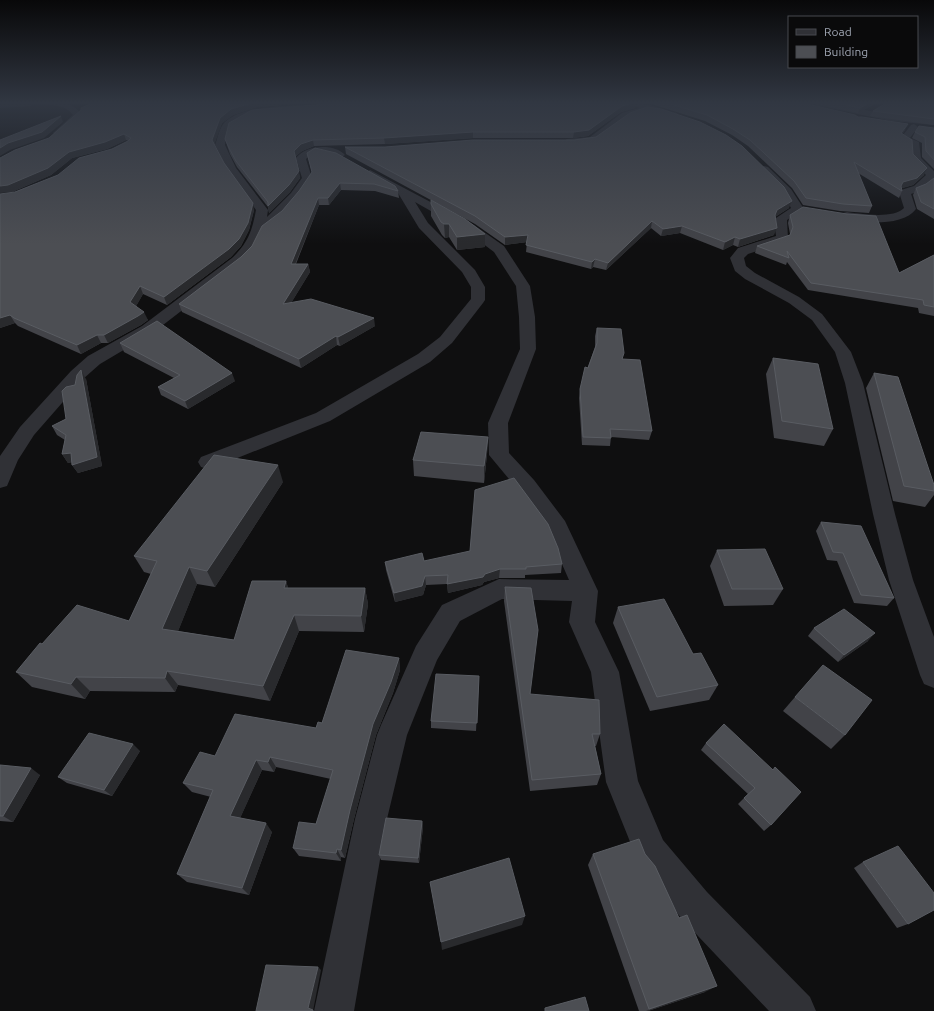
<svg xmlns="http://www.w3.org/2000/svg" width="934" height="1011" font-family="Ubuntu,sans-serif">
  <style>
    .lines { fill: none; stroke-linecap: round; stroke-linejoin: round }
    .street { fill: #303136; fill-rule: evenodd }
    .wall { fill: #424348 }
    .shaded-wall { fill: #292a2d }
    .building { fill: #4c4e53; stroke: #595c62 }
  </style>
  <rect width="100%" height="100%" fill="#0f0f10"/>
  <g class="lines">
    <!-- street -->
    <g class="street">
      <path d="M 23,102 C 44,102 69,96 82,115 L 61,135 L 58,136 L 53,133 L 73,115 C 63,101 42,106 27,104 Z"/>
      <path d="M 325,102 L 334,102 L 329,108 L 326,108 C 301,110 252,109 232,125 C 227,129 226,139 225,145 L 236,168 L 268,210 L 267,217 L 291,193 L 302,178 L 296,158 C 306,145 334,143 345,155 L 340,158 C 327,155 318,149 306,159 L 312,178 L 299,197 L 282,217 L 263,233 L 253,253 L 242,264 L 154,332 L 100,364 L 83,379 L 34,435 L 18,460 L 7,486 L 0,488 L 0,456 L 20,427 L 71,371 L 88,356 L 142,326 L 232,258 C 248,243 252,231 256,210 L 227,169 L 215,145 C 218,137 219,128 225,122 C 243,104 298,106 324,104 Z"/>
      <path d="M 629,102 C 645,102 661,109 677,113 L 678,115 L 674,118 L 646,111 L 628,117 L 595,142 L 567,145 L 562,142 L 567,139 L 590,137 L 622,113 L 639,108 Z"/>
      <path d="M 806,102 L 823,102 L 891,115 L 934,119 L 934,125 L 891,121 L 810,104 Z"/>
      <path d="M 914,124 L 918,127 L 910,138 L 919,142 L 921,158 L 934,171 L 934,180 L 922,190 L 911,194 L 916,209 C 903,227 862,223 843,219 L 841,216 L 843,213 L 847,212 C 861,214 894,219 904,208 L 899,192 L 901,190 L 914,186 L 926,175 L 911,159 L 911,145 L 900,139 L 911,125 Z"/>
      <path d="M 764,166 L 768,167 L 791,189 L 804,209 L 787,220 L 788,238 L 787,241 L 748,254 L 744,258 L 746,266 L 755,273 L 799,297 L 822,314 L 851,352 L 863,383 L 895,514 L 913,580 L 934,637 L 934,688 L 924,684 L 920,675 L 889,580 L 873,514 L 845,383 L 835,352 L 812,320 L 789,303 L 745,279 L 735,271 L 730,258 L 738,248 L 776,236 L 774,222 L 776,218 L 791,208 L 783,193 L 759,169 Z"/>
      <path d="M 370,170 L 474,225 L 504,246 L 530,286 L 535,317 L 536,349 L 508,423 L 509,453 L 534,480 L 565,521 L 598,591 L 595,622 L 619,672 L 638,781 L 663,840 L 707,892 L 810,997 L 816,1011 L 769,1011 L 681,918 L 639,864 L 606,782 L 591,672 L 569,622 L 572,601 L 502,599 L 460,621 L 437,660 L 407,735 L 387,819 L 354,1011 L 314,1011 L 355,819 L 377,735 L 381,725 L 416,646 L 442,605 L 499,579 L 569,580 L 547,530 L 518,490 L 489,455 L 488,423 L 520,349 L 519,317 L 516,286 L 494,252 L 466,231 L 415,202 L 428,223 L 475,270 L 485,287 L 485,300 L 483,303 L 452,343 L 430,362 L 330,421 L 215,467 L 208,469 L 201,467 L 198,462 L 201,457 L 316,413 L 418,354 L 440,337 L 471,299 L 471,287 L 462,272 L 419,228 L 398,193 L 366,175 L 365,173 Z"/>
    </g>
  </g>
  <!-- wall -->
  <g class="wall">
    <path d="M 58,102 L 83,102 L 74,103 Z"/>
    <path d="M 95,102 L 323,102 L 257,107 L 233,115 L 222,123 L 214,144 L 224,163 L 254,210 L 249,230 L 241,246 L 231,257 L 167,305 L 143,294 L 136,306 L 148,320 L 141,325 L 108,343 L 101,343 L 81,354 L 18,326 L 15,323 L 0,328 L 15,192 L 58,175 L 129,141 L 126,140 L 107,149 L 72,158 L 51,175 L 12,192 L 49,138 Z"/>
    <path d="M 636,102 L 635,108 L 621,112 L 588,136 L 573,138 L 473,138 L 385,144 L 314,146 L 302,151 L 295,157 L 300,178 L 290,192 L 269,213 L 268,207 L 237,167 L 230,154 L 225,139 L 328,104 Z"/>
    <path d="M 645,102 L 799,102 L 858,117 L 905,130 L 902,134 L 924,175 L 913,185 L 902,188 L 902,191 L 899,198 L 858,173 L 872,206 L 869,213 L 840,211 L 803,205 L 792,188 L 748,146 L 732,135 L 705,121 Z"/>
    <path d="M 806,102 L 878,102 L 858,113 Z"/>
    <path d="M 934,102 L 934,125 L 870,116 L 873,111 Z"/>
    <path d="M 934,128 L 934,169 L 922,157 L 922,143 L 912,138 L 915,132 Z"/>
    <path d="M 345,147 L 789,208 L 775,217 L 774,235 L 738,247 L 733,245 L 723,250 L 680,233 L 661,236 L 651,228 L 606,270 L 593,267 L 591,269 L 526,252 L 527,242 L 505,245 L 475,224 L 346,154 Z"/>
    <path d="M 307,153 L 398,191 L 399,198 L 375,191 L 341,190 L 329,205 L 319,205 L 296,264 L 308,264 L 310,272 L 291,303 L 375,326 L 340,346 L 337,345 L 301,368 L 182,312 L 179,304 L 241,257 L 252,246 L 299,191 L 312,173 Z"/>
    <path d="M 934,178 L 934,219 L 917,209 L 913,195 L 916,188 L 926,184 Z"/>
    <path d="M 431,200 L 485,247 L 457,250 L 449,237 L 445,238 L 442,235 L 431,216 Z"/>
    <path d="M 790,215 L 899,273 L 934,255 L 934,316 L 919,313 L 918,308 L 808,290 L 787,262 L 786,265 L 755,253 L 757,246 L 790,235 L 790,234 L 788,223 Z"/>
    <path d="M 597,328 L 623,359 L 652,431 L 649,440 L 611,437 L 610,446 L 582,445 L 579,398 L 580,389 L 595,347 L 595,336 Z"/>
    <path d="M 120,343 L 235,381 L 188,409 L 161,395 L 158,387 L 174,378 L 124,352 Z"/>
    <path d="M 773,358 L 833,429 L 824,446 L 774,438 L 766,374 Z"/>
    <path d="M 874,373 L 934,485 L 934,495 L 925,507 L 893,501 L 866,388 Z"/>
    <path d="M 86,379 L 102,466 L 78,473 L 72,465 L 72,462 L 68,463 L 62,454 L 65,440 L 57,435 L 52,426 L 66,419 L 75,385 Z"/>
    <path d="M 488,437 L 487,454 L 484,483 L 414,476 L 413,460 Z"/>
    <path d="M 283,482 L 215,587 L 197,584 L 178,631 L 234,640 L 286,581 L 288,588 L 365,588 L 368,604 L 364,632 L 299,631 L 270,701 L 178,685 L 175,692 L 90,691 L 85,699 L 32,687 L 16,672 L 42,644 L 129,621 L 151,574 L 144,572 L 134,556 Z"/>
    <path d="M 821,522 L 894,598 L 887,606 L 854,603 L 837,561 L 827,560 L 816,531 Z"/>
    <path d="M 717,550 L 783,589 L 773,605 L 724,606 L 710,566 Z"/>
    <path d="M 424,561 L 562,564 L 561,573 L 525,575 L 525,578 L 499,578 L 484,582 L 482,585 L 448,593 L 447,584 L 426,585 L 423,595 L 395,602 L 386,570 L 385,562 Z"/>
    <path d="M 505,587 L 530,694 L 600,734 L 596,746 L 595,746 L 601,774 L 597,785 L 530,791 L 504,601 Z"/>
    <path d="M 618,607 L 693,654 L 718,685 L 709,700 L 650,711 L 613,623 Z"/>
    <path d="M 814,628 L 868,641 L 838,662 L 808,636 Z"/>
    <path d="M 399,658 L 400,670 L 393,693 L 376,735 L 354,819 L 345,858 L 341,857 L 341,861 L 299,856 L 293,848 L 316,824 L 331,779 L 276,767 L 274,772 L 262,770 L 240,818 L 272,832 L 249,895 L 187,882 L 177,874 L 211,797 L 192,792 L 183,783 L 215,756 L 316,728 Z"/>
    <path d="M 479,676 L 476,731 L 431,728 L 431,721 Z"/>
    <path d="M 795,697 L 845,735 L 831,749 L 783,711 Z"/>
    <path d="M 706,743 L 773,770 L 771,825 L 764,831 L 738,804 L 748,794 L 701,750 Z"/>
    <path d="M 140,751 L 112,796 L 67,783 L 58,777 Z"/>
    <path d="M 0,765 L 40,775 L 13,822 L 0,821 Z"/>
    <path d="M 422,821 L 423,827 L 419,863 L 381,860 L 379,855 Z"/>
    <path d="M 593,854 L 645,854 L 705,992 L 648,1011 L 639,1011 L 588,865 Z"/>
    <path d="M 863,862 L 908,924 L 897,928 L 854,868 Z"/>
  </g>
  <!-- shaded-wall -->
  <g class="shaded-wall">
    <path d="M 0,102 L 29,102 L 31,106 L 0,108 Z"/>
    <path d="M 255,102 L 323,102 L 257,107 L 233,115 L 222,123 L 214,146 L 212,140 L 220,118 L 231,109 Z"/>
    <path d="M 636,102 L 635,108 L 621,112 L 588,136 L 573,138 L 574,132 L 622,106 Z"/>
    <path d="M 870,102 L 878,102 L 858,113 L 860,108 Z"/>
    <path d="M 61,116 L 63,122 L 44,138 L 10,150 L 0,156 L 0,148 L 8,143 Z"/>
    <path d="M 908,124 L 905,130 L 899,139 L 901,133 Z"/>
    <path d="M 473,132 L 473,138 L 385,144 L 384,138 Z"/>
    <path d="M 124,134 L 126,140 L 107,149 L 72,158 L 51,175 L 12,192 L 0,193 L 0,186 L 69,152 Z"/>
    <path d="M 313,140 L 314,146 L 302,151 L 295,157 L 294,151 L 301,144 Z"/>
    <path d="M 927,168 L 924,175 L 913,185 L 899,189 L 903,182 Z"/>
    <path d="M 299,171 L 300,178 L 290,192 L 269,213 L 268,206 Z"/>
    <path d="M 340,183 L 341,190 L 329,205 L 328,198 Z"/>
    <path d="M 318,198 L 319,205 L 292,272 L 291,264 Z"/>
    <path d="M 792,201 L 789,208 L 775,217 L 773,222 L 777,210 Z"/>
    <path d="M 253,203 L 254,210 L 249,230 L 241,246 L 231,257 L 167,305 L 164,297 Z"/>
    <path d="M 652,221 L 651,228 L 606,270 L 608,263 Z"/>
    <path d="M 444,224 L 449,224 L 449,237 L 445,238 Z"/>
    <path d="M 682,226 L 680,233 L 661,236 L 663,229 Z"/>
    <path d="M 777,228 L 774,235 L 738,247 L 740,239 Z"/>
    <path d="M 485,234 L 485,247 L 457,250 L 457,237 Z"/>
    <path d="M 528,235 L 528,242 L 505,245 L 505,237 Z"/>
    <path d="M 735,237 L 733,245 L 723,250 L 725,242 Z"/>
    <path d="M 595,259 L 593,267 L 591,269 L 592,262 Z"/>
    <path d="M 308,264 L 310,272 L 285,313 L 283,304 Z"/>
    <path d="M 140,286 L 143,294 L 134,310 L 130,302 Z"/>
    <path d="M 144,312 L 148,320 L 141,325 L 108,343 L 104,335 Z"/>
    <path d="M 10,315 L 15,323 L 0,328 L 0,318 Z"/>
    <path d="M 374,318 L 375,326 L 340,346 L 338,337 Z"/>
    <path d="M 97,335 L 101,343 L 81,354 L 77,345 Z"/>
    <path d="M 336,336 L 337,345 L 301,368 L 299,359 Z"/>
    <path d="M 81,370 L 86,379 L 102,466 L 78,473 L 72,465 Z"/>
    <path d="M 232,373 L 235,381 L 188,409 L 185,401 Z"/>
    <path d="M 488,437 L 487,454 L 484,483 L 484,466 Z"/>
    <path d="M 71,453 L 76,461 L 68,463 L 62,454 Z"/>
    <path d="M 278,465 L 283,482 L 215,587 L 207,571 Z"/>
    <path d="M 189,567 L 197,584 L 173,644 L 162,629 Z"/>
    <path d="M 500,569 L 499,578 L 484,582 L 482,585 L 448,593 L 447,584 Z"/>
    <path d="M 425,576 L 426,585 L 423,595 L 395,602 L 394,593 Z"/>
    <path d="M 286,581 L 291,597 L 284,588 Z"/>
    <path d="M 365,588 L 368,604 L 364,632 L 361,616 Z"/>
    <path d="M 294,615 L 299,631 L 270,701 L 263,686 Z"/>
    <path d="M 875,633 L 868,641 L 838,662 L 844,655 Z"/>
    <path d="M 399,658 L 400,670 L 393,693 L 376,735 L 354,819 L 345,858 L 341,850 L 350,810 L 373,724 Z"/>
    <path d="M 167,671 L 178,685 L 175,692 L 165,678 Z"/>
    <path d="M 76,677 L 90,691 L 85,699 L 71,684 Z"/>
    <path d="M 133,744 L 140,751 L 112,796 L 104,790 Z"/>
    <path d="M 270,757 L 276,767 L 274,772 L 268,762 Z"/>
    <path d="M 256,760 L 262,770 L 237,825 L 230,816 Z"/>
    <path d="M 31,768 L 40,775 L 13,822 L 3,816 Z"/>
    <path d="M 422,821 L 423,827 L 419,863 L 418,858 Z"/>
    <path d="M 266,823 L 272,832 L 249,895 L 242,888 Z"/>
    <path d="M 337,849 L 341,857 L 341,861 L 336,853 Z"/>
    <path d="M 525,916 L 522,925 L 442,950 L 441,942 Z"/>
    <path d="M 318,967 L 321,970 L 313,1011 L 308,1008 Z"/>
    <path d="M 717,986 L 705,992 L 648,1011 L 646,1011 Z"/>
  </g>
  <!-- building -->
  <g class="building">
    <path d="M 95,102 L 255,102 L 231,109 L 220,118 L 212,140 L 224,163 L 253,203 L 248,223 L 239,239 L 229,249 L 164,297 L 140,286 L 130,302 L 144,312 L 138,316 L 104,335 L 97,335 L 77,345 L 14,318 L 10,315 L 0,318 L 0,194 L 15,192 L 58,175 L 79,158 L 112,149 L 128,141 L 131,138 L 124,134 L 105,142 L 69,152 L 48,168 L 8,185 L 0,186 L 0,158 L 15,150 L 49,138 L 81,110 L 81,108 Z"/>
    <path d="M 330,102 L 636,102 L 622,106 L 589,130 L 574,132 L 473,132 L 384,138 L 313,140 L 301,144 L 294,151 L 299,171 L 289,185 L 268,206 L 268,202 L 236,161 L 229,148 L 225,139 L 229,123 L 252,110 L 328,104 Z"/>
    <path d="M 664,102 L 799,102 L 855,115 L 858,117 L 862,117 L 908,124 L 901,133 L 912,140 L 913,154 L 927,168 L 917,178 L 903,182 L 901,186 L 902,191 L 854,162 L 872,206 L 843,204 L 806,198 L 794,181 L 750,140 L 733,129 L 707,115 Z"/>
    <path d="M 833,102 L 870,102 L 860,108 Z"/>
    <path d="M 888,102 L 934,102 L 934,119 L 873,111 Z"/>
    <path d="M 647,107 L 661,109 L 700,122 L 726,135 L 742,146 L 784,187 L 792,201 L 777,210 L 775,215 L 777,228 L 740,239 L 735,237 L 725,242 L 682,226 L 663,229 L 652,221 L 608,263 L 595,259 L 592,262 L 526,245 L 528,235 L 505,237 L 475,216 L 345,147 L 385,147 L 473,140 L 574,140 L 596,137 L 630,113 Z"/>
    <path d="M 61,116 L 42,132 L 8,143 L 0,148 L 0,140 Z"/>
    <path d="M 919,126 L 934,128 L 934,160 L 926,151 L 925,137 L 915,132 Z"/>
    <path d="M 315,148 L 336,153 L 395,186 L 398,191 L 374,184 L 340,183 L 328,198 L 318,198 L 291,264 L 308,264 L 283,304 L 311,299 L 374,318 L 338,337 L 336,336 L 299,359 L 179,304 L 241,257 L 252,246 L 262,226 L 282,211 L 299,191 L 312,172 L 307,153 Z"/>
    <path d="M 934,178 L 934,209 L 921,202 L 916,188 L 926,184 Z"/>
    <path d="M 431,200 L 465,219 L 485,234 L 457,237 L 449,224 L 444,224 L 441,222 L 431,204 Z"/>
    <path d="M 803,207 L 847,214 L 876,216 L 899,273 L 934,255 L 934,307 L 924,305 L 923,300 L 811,283 L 787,251 L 789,258 L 757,246 L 790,235 L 793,227 L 790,215 Z"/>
    <path d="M 157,321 L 232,373 L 185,401 L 158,387 L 180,375 L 120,343 Z"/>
    <path d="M 597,328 L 621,329 L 624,353 L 622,359 L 640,360 L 652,431 L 610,429 L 611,438 L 583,437 L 580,389 L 585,367 L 588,368 L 597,343 Z"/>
    <path d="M 773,358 L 818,364 L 833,429 L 782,421 Z"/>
    <path d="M 81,370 L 97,457 L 72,465 L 71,453 L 62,454 L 66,435 L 52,426 L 66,419 L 62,391 L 66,387 L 75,385 L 77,375 Z"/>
    <path d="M 874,373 L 898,377 L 934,485 L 934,491 L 904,486 Z"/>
    <path d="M 421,432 L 488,437 L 484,466 L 413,460 Z"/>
    <path d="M 214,455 L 278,465 L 207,571 L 189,567 L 162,629 L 234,640 L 252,581 L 286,581 L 284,588 L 365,588 L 361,616 L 294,615 L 263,686 L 167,671 L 165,678 L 76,677 L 71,684 L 16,672 L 40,643 L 42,644 L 77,605 L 129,621 L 157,561 L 134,556 Z"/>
    <path d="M 514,478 L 548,524 L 558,548 L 562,564 L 526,567 L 526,569 L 500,569 L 485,574 L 483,577 L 447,584 L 448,575 L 425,576 L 422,586 L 394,593 L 385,562 L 422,553 L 424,561 L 470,551 L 475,490 Z"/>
    <path d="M 821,522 L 861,526 L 894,598 L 861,595 L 843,553 L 833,552 Z"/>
    <path d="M 765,549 L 783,589 L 732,589 L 717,550 Z"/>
    <path d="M 505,587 L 531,588 L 538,630 L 530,694 L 599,700 L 600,734 L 592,734 L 601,774 L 532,780 Z"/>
    <path d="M 664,599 L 693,654 L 701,653 L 718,685 L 657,697 L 618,607 Z"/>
    <path d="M 844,609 L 875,633 L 844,655 L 814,628 Z"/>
    <path d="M 346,650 L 399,658 L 391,682 L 373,724 L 350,810 L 341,850 L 337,849 L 336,853 L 293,848 L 299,822 L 316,824 L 333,770 L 270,757 L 268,762 L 256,760 L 230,816 L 266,823 L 242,888 L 177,874 L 213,790 L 183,783 L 200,752 L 215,756 L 235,714 L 316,728 L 318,722 L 322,723 Z"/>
    <path d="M 823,665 L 872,700 L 845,735 L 795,697 Z"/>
    <path d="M 436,674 L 479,676 L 477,723 L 431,721 Z"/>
    <path d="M 724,724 L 773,770 L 775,767 L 801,792 L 771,825 L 744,798 L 755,788 L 706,743 Z"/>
    <path d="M 89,733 L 133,744 L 104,790 L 58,777 Z"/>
    <path d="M 0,765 L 31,768 L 3,816 L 0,816 Z"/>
    <path d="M 386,818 L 422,821 L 418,858 L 379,855 Z"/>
    <path d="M 639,839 L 645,854 L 655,866 L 679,918 L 687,915 L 717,986 L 649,1009 L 593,854 Z"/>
    <path d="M 898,846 L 934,893 L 934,910 L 908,924 L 863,862 Z"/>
    <path d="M 509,858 L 525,916 L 441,942 L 430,882 Z"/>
    <path d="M 266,965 L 318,967 L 308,1008 L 313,1010 L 313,1011 L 256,1011 Z"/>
    <path d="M 585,997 L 589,1011 L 545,1011 L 545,1008 Z"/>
  </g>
  <!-- sky -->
  <linearGradient id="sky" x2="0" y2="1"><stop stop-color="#080809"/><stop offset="0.42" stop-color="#313742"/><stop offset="1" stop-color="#313742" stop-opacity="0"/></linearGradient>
  <rect width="934" height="244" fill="url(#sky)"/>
  <!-- legend -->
  <rect x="788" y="16" width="130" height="52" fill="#0a0a0b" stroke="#46484e"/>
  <rect x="796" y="29" width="20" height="6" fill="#303136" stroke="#46484e"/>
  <text x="824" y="36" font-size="12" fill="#9fa5b2">Road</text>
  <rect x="796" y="46" width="20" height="12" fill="#4c4e53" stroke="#46484e"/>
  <text x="824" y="56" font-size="12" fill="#9fa5b2">Building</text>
</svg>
